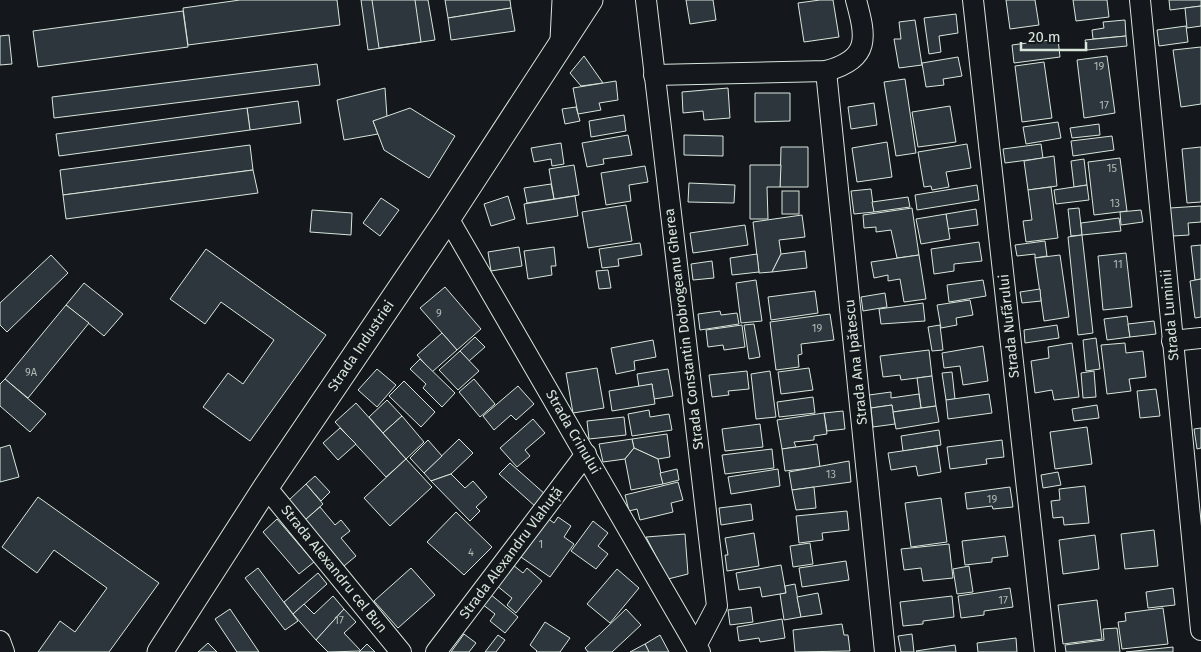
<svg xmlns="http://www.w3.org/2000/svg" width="1201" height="652" font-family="'Fira Sans',sans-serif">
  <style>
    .building { fill: #2c363c; stroke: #d8e6dc }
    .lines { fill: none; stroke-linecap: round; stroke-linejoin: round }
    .minor-casing { stroke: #d8e6dc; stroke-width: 22 }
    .tertiary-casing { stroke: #d8e6dc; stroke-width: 27 }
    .minor { stroke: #14181c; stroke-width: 20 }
    .tertiary { stroke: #14181c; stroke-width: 25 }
    .labels { text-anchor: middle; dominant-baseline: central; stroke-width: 4; stroke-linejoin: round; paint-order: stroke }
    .number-label { font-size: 11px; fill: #adbab4 }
    .street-label { font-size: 14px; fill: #d8e6dc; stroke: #14181c }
  </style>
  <rect width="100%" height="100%" fill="#14181c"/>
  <!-- building -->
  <g class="building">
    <path d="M 240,0 L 337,0 L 340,25 L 188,45 L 183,8 Z"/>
    <path d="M 361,0 L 428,0 L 435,40 L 368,50 Z"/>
    <path d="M 372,0 L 415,0 L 421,42 L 379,48 Z"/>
    <path d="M 445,0 L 510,0 L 511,8 L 448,18 Z"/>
    <path d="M 686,0 L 713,0 L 716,20 L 690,24 Z"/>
    <path d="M 820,0 L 833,0 L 839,37 L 804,42 L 798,3 Z"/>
    <path d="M 1006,0 L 1035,0 L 1039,25 L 1010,29 Z"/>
    <path d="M 1073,0 L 1107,0 L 1109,17 L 1076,21 Z"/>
    <path d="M 1169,0 L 1201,0 L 1201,6 L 1170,10 Z"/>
    <path d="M 1201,6 L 1201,26 L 1187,28 L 1185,8 Z"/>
    <path d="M 511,8 L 515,31 L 451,40 L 448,18 Z"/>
    <path d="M 183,11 L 188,47 L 38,67 L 33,31 Z"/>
    <path d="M 956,14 L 958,33 L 939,36 L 941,52 L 929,54 L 924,18 Z"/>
    <path d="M 915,20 L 922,65 L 899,68 L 894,39 L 901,39 L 899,22 Z"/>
    <path d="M 1125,20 L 1126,36 L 1093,39 L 1092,30 L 1104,28 L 1103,22 Z"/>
    <path d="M 1186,26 L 1188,42 L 1159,46 L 1157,30 Z"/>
    <path d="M 9,35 L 12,64 L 0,65 L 0,36 Z"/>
    <path d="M 1126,36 L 1127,46 L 1087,50 L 1085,40 Z"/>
    <path d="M 1058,39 L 1060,57 L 1014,63 L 1012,45 Z"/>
    <path d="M 1201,47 L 1201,104 L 1181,107 L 1173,50 Z"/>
    <path d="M 584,56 L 603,83 L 581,86 L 570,73 Z"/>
    <path d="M 1107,56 L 1115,113 L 1084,118 L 1077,60 Z"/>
    <path d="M 958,57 L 962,76 L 943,79 L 944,85 L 926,87 L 922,63 Z"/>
    <path d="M 1044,62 L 1052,118 L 1022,122 L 1015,66 Z"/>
    <path d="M 317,64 L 320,85 L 54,118 L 52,97 Z"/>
    <path d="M 905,79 L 916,153 L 896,156 L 884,82 Z"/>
    <path d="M 616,81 L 618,100 L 599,103 L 601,110 L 578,114 L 573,88 Z"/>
    <path d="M 385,88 L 387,117 L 373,121 L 378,134 L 344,140 L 337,100 Z"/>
    <path d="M 728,88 L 730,118 L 704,120 L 703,111 L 683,113 L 682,92 Z"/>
    <path d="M 755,93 L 790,93 L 790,121 L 755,122 Z"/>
    <path d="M 298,101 L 301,123 L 250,130 L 247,108 Z"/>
    <path d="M 874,103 L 877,125 L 851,129 L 848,107 Z"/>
    <path d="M 950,106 L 956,142 L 918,147 L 912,112 Z"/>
    <path d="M 576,107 L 580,121 L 565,124 L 562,109 Z"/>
    <path d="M 247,108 L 250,130 L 59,156 L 56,134 Z"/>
    <path d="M 410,108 L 455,136 L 429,178 L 384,150 L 373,121 Z"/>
    <path d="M 624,115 L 626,131 L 591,137 L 589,121 Z"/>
    <path d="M 1058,122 L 1061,138 L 1026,144 L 1023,127 Z"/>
    <path d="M 1099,124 L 1100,135 L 1072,138 L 1070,128 Z"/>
    <path d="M 628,135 L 632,155 L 603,159 L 604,164 L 587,167 L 582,143 Z"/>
    <path d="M 684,135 L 723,136 L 723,156 L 684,155 Z"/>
    <path d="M 1112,136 L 1114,150 L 1073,156 L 1071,141 Z"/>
    <path d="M 887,142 L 892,177 L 857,182 L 852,148 Z"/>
    <path d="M 561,143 L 564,164 L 552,166 L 551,159 L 534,162 L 531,148 Z"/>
    <path d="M 967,144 L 971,168 L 946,172 L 949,187 L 932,190 L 931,186 L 924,187 L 918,152 Z"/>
    <path d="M 1041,144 L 1043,158 L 1005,163 L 1003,149 Z"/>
    <path d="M 250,145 L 253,170 L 63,195 L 60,170 Z"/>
    <path d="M 781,147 L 808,147 L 808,187 L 780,187 Z"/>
    <path d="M 1201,147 L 1201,202 L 1187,203 L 1182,149 Z"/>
    <path d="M 1054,156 L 1057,186 L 1028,190 L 1024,161 Z"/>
    <path d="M 1120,158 L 1127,211 L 1094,215 L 1088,162 Z"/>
    <path d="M 1084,159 L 1087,185 L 1074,187 L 1071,161 Z"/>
    <path d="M 574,165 L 579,195 L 554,199 L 549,169 Z"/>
    <path d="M 750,165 L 781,165 L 780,187 L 767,187 L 768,219 L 750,219 Z"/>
    <path d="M 645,166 L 648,182 L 629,185 L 631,201 L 606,205 L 601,173 Z"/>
    <path d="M 253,170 L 258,193 L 66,219 L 63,195 Z"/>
    <path d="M 689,183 L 735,185 L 734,203 L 688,202 Z"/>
    <path d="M 551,184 L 554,199 L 527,203 L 524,188 Z"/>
    <path d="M 977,185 L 979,200 L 917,210 L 915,195 Z"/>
    <path d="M 1087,185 L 1089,200 L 1056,204 L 1054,190 Z"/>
    <path d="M 1051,187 L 1058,238 L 1026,242 L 1023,221 L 1032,220 L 1028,190 Z"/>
    <path d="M 871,189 L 874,212 L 854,214 L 851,191 Z"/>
    <rect x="782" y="191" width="17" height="23"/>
    <path d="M 508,196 L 515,219 L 491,226 L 484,204 Z"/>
    <path d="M 575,196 L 578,216 L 527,224 L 524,204 Z"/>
    <path d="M 908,197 L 910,207 L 874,212 L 872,202 Z"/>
    <path d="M 381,198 L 399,210 L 380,236 L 363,223 Z"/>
    <path d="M 626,205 L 632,241 L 588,248 L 582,212 Z"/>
    <path d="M 1201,206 L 1201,222 L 1188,223 L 1189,235 L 1173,236 L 1170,208 Z"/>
    <path d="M 912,208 L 919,255 L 897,258 L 891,230 L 876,232 L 876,227 L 864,228 L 863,215 Z"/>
    <path d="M 1079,208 L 1082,235 L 1071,236 L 1068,209 Z"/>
    <path d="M 976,209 L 978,225 L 948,229 L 946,214 Z"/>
    <path d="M 312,210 L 352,213 L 351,235 L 310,232 Z"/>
    <path d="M 1141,210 L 1143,222 L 1121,225 L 1120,212 Z"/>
    <path d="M 946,214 L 950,239 L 921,244 L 916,219 Z"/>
    <path d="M 802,215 L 805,237 L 779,240 L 781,254 L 772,272 L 759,273 L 753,222 Z"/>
    <path d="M 1119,218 L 1121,231 L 1082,235 L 1081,223 Z"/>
    <path d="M 745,225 L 748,245 L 693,253 L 690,233 Z"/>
    <path d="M 1082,235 L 1093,333 L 1078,335 L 1068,237 Z"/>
    <path d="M 1045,241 L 1047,256 L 1035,258 L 1035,254 L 1017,256 L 1015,245 Z"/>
    <path d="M 979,242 L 982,261 L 954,264 L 954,271 L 934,274 L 931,249 Z"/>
    <path d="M 640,243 L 642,255 L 618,259 L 619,266 L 602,268 L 599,249 Z"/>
    <path d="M 1201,245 L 1201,279 L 1195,280 L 1191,246 Z"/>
    <path d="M 519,247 L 522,266 L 491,271 L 488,252 Z"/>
    <path d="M 554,247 L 556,266 L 551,266 L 552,275 L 528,279 L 524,251 Z"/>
    <path d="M 206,249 L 326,335 L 250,441 L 203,407 L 228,373 L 243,384 L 274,340 L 221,302 L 205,324 L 170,299 Z"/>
    <path d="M 805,251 L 807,268 L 772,272 L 781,254 Z"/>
    <path d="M 1126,253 L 1132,307 L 1103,310 L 1098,256 Z"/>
    <path d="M 757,254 L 759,272 L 732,275 L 730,258 Z"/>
    <path d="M 51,255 L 68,273 L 7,332 L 0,325 L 0,303 Z"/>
    <path d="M 919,255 L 926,299 L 904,302 L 900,279 L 888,281 L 888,275 L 874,278 L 871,262 Z"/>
    <path d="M 1060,255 L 1069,317 L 1044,321 L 1035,258 Z"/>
    <path d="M 712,261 L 714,278 L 693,280 L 691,264 Z"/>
    <path d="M 608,270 L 611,288 L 599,289 L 596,271 Z"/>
    <path d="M 1201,279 L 1201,317 L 1195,318 L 1190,281 Z"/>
    <path d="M 756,280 L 762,321 L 741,323 L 736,283 Z"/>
    <path d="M 983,280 L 986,296 L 949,302 L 947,285 Z"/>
    <path d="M 84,283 L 123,314 L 104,336 L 66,305 Z"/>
    <path d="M 445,287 L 481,329 L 457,350 L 420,308 Z"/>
    <path d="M 1040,289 L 1041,301 L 1022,303 L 1020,292 Z"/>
    <path d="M 815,291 L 818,313 L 771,320 L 768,297 Z"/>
    <path d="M 885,293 L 887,307 L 863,311 L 861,297 Z"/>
    <path d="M 970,300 L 973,315 L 956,318 L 957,325 L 941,328 L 937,305 Z"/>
    <path d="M 923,303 L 925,321 L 881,324 L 879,309 Z"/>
    <path d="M 66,305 L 89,323 L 28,398 L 5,379 Z"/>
    <path d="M 720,311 L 721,315 L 737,313 L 739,324 L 700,330 L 698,314 Z"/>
    <path d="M 830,314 L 834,340 L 801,344 L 802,354 L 798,355 L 799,367 L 776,370 L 770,322 Z"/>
    <path d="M 1127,316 L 1130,337 L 1107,340 L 1104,319 Z"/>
    <path d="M 1154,321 L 1156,334 L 1130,337 L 1128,324 Z"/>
    <path d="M 754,324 L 760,357 L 749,359 L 744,325 Z"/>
    <path d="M 742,325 L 745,347 L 724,350 L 723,345 L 708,347 L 706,330 Z"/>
    <path d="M 940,325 L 943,350 L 932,351 L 928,327 Z"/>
    <path d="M 1057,325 L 1059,338 L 1025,343 L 1024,330 Z"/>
    <path d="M 442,333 L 457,350 L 432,372 L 417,355 Z"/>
    <path d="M 475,337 L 485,347 L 469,361 L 460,351 Z"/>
    <path d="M 1096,338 L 1100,369 L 1086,371 L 1083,340 Z"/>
    <path d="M 653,340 L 656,357 L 634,361 L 635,370 L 616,374 L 611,348 Z"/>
    <path d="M 1072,343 L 1079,397 L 1054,400 L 1052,390 L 1035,393 L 1031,361 L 1049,358 L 1048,347 Z"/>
    <path d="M 1125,343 L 1126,353 L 1143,351 L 1146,377 L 1129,379 L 1131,391 L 1107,394 L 1101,345 Z"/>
    <path d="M 983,346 L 988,381 L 963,385 L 960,366 L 944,368 L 942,353 Z"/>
    <path d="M 929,350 L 932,376 L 901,380 L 900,375 L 883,377 L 880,356 Z"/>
    <path d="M 460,351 L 479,371 L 458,390 L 439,370 Z"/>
    <path d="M 420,359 L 455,393 L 442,407 L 423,388 L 426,384 L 410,369 Z"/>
    <path d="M 597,368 L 604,408 L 573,413 L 566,373 Z"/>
    <path d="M 809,368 L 813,390 L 781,394 L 778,372 Z"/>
    <path d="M 377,369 L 396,385 L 377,407 L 358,390 Z"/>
    <path d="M 668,369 L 673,396 L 654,399 L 652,384 L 639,387 L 637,374 Z"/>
    <path d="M 747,371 L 749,389 L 728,391 L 729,395 L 712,397 L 709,375 Z"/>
    <path d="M 770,371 L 776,417 L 756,419 L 751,374 Z"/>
    <path d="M 1094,371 L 1096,397 L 1083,398 L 1081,373 Z"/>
    <path d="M 952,372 L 955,399 L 946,400 L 942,373 Z"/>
    <path d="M 932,376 L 936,406 L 921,408 L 917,378 Z"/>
    <path d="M 5,379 L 46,414 L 30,432 L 0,406 L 0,384 Z"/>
    <path d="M 474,379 L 495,404 L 480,417 L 459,392 Z"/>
    <path d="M 404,381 L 435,412 L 421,427 L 389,396 Z"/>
    <path d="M 652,384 L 655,404 L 612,411 L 609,391 Z"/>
    <path d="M 518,386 L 534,404 L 516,420 L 511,415 L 494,430 L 483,416 Z"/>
    <path d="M 1156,389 L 1160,416 L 1140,418 L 1137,391 Z"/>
    <path d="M 891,392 L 891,398 L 919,394 L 921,408 L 893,412 L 892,405 L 871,408 L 869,395 Z"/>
    <path d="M 989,394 L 992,413 L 948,419 L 946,400 Z"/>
    <path d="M 813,397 L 815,413 L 779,417 L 777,402 Z"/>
    <path d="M 387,400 L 402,416 L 383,433 L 369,417 Z"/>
    <path d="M 356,403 L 406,459 L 386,477 L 335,422 Z"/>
    <path d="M 892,405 L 895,424 L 873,427 L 871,408 Z"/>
    <path d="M 1097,405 L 1099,418 L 1074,421 L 1072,409 Z"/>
    <path d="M 936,406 L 939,422 L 896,429 L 893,412 Z"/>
    <path d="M 649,410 L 650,417 L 669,414 L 672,430 L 632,436 L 628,414 Z"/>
    <path d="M 843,411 L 845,429 L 827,431 L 824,413 Z"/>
    <path d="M 824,413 L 827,434 L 814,436 L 814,440 L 794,442 L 796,447 L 782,449 L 777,420 Z"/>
    <path d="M 402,416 L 424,442 L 406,459 L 383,433 Z"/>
    <path d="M 624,417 L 626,435 L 589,439 L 587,421 Z"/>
    <path d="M 533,419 L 545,433 L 525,450 L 530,456 L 517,467 L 500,448 Z"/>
    <path d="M 760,424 L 763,447 L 725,451 L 722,429 Z"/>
    <path d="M 1087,427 L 1092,464 L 1055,469 L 1050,432 Z"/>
    <path d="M 340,428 L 356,444 L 338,460 L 323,443 Z"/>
    <path d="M 1201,428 L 1201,448 L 1197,449 L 1194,429 Z"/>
    <path d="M 939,430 L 941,445 L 903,451 L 901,436 Z"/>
    <path d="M 667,434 L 670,457 L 658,459 L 634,448 L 632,439 Z"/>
    <path d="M 459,439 L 473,453 L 451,474 L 431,481 L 424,473 Z"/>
    <path d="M 632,439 L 634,448 L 625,459 L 603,462 L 599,444 Z"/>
    <path d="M 428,440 L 442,456 L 424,473 L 410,458 Z"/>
    <path d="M 1002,440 L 1004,457 L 986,459 L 987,464 L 950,469 L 947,447 Z"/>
    <path d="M 817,444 L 820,467 L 785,471 L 782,449 Z"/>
    <path d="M 10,445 L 19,477 L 0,482 L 0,448 Z"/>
    <path d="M 937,446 L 941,472 L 918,476 L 916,466 L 891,470 L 888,453 Z"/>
    <path d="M 634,448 L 658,459 L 663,484 L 631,490 L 625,459 Z"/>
    <path d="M 772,449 L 774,468 L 725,474 L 722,455 Z"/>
    <path d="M 406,459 L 432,487 L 390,526 L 364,498 Z"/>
    <path d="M 849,461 L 851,482 L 792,490 L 789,472 Z"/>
    <path d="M 510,463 L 546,495 L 536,507 L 499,474 Z"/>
    <path d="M 677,469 L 679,480 L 663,484 L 660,473 Z"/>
    <path d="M 778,469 L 780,486 L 731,494 L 728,477 Z"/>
    <path d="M 1058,472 L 1061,485 L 1043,488 L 1041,475 Z"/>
    <path d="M 451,474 L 465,488 L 473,481 L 487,497 L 476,507 L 480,511 L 470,521 L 431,481 Z"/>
    <path d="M 315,476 L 330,492 L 321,501 L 306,484 Z"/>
    <path d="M 678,482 L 683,500 L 671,503 L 673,512 L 640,520 L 637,509 L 629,511 L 625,495 Z"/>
    <path d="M 306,484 L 323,504 L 305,520 L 288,501 Z"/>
    <path d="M 1085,486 L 1089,523 L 1064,525 L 1063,517 L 1053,518 L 1051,501 L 1060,500 L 1059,489 Z"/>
    <path d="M 814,487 L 816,508 L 796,510 L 792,490 Z"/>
    <path d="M 1010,487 L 1013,507 L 993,509 L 992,506 L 967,509 L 965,493 Z"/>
    <path d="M 38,497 L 159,583 L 109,652 L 38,652 L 60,621 L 75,632 L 107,588 L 54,550 L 37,573 L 2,547 Z"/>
    <path d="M 941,498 L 947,542 L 911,547 L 905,503 Z"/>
    <path d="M 751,504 L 753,520 L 721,525 L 719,508 Z"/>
    <path d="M 320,507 L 335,525 L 341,520 L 350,531 L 341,538 L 356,556 L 344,566 L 305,520 Z"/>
    <path d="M 847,511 L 849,530 L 822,533 L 823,540 L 799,543 L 796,516 Z"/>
    <path d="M 456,512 L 492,547 L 464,575 L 427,542 Z"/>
    <path d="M 546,517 L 554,523 L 558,517 L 571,526 L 564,537 L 574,544 L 550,577 L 518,555 Z"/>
    <path d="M 277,519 L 314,562 L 299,574 L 263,532 Z"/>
    <path d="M 593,521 L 608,533 L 598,546 L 608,554 L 596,569 L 571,551 Z"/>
    <path d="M 1154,530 L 1158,566 L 1125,569 L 1121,534 Z"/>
    <path d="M 754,533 L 759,566 L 727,571 L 725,555 L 728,555 L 725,538 Z"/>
    <path d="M 685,534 L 688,574 L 668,579 L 646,537 Z"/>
    <path d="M 1095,535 L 1099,569 L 1063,574 L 1059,540 Z"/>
    <path d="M 1005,536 L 1008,556 L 992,558 L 992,562 L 965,565 L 962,541 Z"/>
    <path d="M 810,543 L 813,564 L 793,567 L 790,546 Z"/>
    <path d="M 949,544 L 953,578 L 923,581 L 921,568 L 904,570 L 901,549 Z"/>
    <path d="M 846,561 L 849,580 L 802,587 L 799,568 Z"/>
    <path d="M 513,565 L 523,573 L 527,568 L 542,581 L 516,613 L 507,605 L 512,598 L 496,585 Z"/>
    <path d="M 781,565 L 786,593 L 762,597 L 760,587 L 739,590 L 736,573 Z"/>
    <path d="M 969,566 L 973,592 L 957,594 L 953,569 Z"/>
    <path d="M 258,568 L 298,621 L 285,630 L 245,578 Z"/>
    <path d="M 411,568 L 435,595 L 398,628 L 374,601 Z"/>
    <path d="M 617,569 L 639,588 L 610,623 L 587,604 Z"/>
    <path d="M 318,573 L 327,584 L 293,614 L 284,602 Z"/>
    <path d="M 795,584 L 801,617 L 784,620 L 780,594 L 786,593 L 785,586 Z"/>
    <path d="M 1010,588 L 1013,607 L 984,611 L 984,615 L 961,618 L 958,596 Z"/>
    <path d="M 1173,588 L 1175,605 L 1148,608 L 1146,592 Z"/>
    <path d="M 818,593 L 822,614 L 801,617 L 797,597 Z"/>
    <path d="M 490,594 L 518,617 L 505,633 L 490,621 L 495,614 L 482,604 Z"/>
    <path d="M 333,596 L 344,609 L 316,640 L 293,614 L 304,604 L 314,614 Z"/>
    <path d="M 952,596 L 954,617 L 923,621 L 923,624 L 903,626 L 900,602 Z"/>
    <path d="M 1097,600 L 1102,639 L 1063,644 L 1058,605 Z"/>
    <path d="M 751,607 L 753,622 L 730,625 L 728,610 Z"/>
    <path d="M 1163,608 L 1168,644 L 1122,649 L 1118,622 L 1126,621 L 1125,613 Z"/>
    <path d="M 230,609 L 259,652 L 237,652 L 215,619 Z"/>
    <path d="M 344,609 L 356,622 L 344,633 L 361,651 L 328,652 L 316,640 Z"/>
    <path d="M 626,609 L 641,625 L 612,652 L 588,652 L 585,648 Z"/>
    <path d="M 782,619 L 785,638 L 760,642 L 759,638 L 739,641 L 737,627 Z"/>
    <path d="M 545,622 L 570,638 L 560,652 L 536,652 L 537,651 L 530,645 Z"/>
    <path d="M 842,624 L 844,635 L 848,635 L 850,651 L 795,652 L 793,630 Z"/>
    <path d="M 1117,628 L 1120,652 L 1066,652 L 1065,645 L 1104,640 L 1103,629 Z"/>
    <path d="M 464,634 L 476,643 L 469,652 L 451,652 Z"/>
    <path d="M 912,634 L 914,652 L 901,652 L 898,636 Z"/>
    <path d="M 498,635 L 505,640 L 496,652 L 485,652 Z"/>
    <path d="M 660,635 L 669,652 L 649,652 L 645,644 Z"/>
    <path d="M 1016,638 L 1017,652 L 978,652 L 977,643 Z"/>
    <path d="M 208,643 L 217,652 L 198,652 Z"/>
    <path d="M 367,644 L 375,652 L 359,652 Z"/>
    <path d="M 645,644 L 649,652 L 630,652 Z"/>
    <path d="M 955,645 L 956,652 L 917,652 L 916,651 Z"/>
    <path d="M 1173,647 L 1173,652 L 1126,652 Z"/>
  </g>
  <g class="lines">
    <defs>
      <g id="minor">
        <path d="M 646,0 L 717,606 L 696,646 L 700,652"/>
        <path d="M 973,0 L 1045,652"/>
        <path d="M 1140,0 L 1201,630"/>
        <path d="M 826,71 L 885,652"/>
        <path d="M 654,75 L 826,71 C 871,59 866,37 856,0"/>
        <path d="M 448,218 L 696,646"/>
        <path d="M 1172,341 L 1201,338"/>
        <path d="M 266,487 L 401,652"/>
        <path d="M 0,641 L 4,652"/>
        <path d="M 436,652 L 586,454"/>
      </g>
      <g id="tertiary">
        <path d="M 563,40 L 565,0"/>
        <path d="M 160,652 L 266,487 L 448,218 L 590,0"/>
      </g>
    </defs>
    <!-- minor casing -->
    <use href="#minor" class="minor-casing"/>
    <!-- tertiary casing -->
    <use href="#tertiary" class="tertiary-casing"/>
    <!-- minor -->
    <use href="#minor" class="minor"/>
    <!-- tertiary -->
    <use href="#tertiary" class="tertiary"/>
  </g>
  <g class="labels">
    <!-- number labels -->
    <g class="number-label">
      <text x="1099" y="66">19</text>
      <text x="1104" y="105">17</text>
      <text x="1112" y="168">15</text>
      <text x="1115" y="203">13</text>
      <text x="1118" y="264">11</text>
      <text x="439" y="313">9</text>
      <text x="817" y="328">19</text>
      <text x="31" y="372">9A</text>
      <text x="831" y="474">13</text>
      <text x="992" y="499">19</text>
      <text x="541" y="544">1</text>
      <text x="471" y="552">4</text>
      <text x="1003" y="600">17</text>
      <text x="339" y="620">17</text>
    </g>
    <!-- street labels -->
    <g class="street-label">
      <text transform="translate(1170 315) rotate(-95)">Strada Luminii</text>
      <text transform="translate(1009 326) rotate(-96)">Strada Nufărului</text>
      <text transform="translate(684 329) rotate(-97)">Strada Constantin Dobrogeanu Gherea</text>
      <text transform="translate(361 346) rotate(-56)">Strada Industriei</text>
      <text transform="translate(856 362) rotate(-96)">Strada Ana Ipătescu</text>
      <text transform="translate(573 432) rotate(60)">Strada Crinului</text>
      <text transform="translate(511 553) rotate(-53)">Strada Alexandru Vlahuță</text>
      <text transform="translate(334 569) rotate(51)">Strada Alexandru cel Bun</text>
    </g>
  </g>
  <!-- scale -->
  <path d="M1021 42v8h65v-8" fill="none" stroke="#d8e6dc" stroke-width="2.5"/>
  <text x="1028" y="42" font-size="15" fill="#d8e6dc" stroke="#14181c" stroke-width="4" paint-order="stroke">20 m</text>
</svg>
